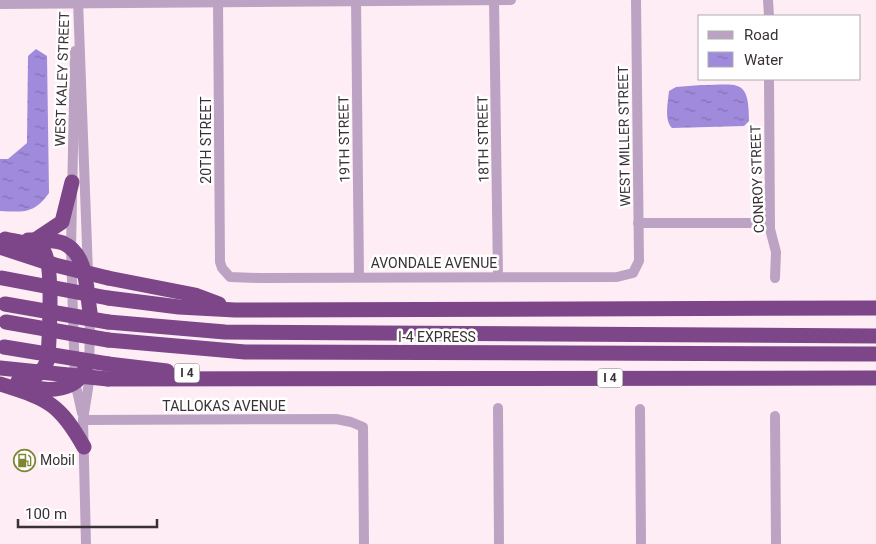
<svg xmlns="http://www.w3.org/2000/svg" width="876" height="544" font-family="Roboto,sans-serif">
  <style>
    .water { fill: url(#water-ripples) }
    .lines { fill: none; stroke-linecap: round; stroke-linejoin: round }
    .minor { stroke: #bda3c3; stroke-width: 10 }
    .highway { stroke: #7d4689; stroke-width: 15 }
    .highway-bridge { stroke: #7d4689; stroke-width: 15 }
    .labels { text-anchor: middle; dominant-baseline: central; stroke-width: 5; stroke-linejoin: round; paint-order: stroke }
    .shield { fill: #fff; stroke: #746f72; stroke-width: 1 }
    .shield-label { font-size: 12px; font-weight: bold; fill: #393135 }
    .street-label { font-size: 14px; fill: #393135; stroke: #fff }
    .poi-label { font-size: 14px; fill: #393135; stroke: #fff; text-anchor: start }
  </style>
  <defs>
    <pattern id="water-ripples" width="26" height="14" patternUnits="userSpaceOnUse" patternTransform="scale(1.25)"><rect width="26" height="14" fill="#9f8adc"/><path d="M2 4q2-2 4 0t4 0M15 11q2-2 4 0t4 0" fill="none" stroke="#8371b3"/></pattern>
  </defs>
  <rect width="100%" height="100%" fill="#feedf5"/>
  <!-- water -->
  <g class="water">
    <path d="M 36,49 L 47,56 L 49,193 C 34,214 24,212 0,211 L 0,159 L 8,159 L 27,143 L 28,56 Z"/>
    <path d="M 701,85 C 738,85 749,77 749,121 L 744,126 L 672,128 C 664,120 668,102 669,91 L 676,87 Z"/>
  </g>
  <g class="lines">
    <!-- minor -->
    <g class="minor">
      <path d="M 78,0 L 88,273"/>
      <path d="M 218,0 L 220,262 L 222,268 L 230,277 L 259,278 L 617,277 L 633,273 L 639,261 L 636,0"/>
      <path d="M 356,0 L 359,277"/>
      <path d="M 494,0 L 498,277"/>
      <path d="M 768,0 L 769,16"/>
      <path d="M 0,4 L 511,0"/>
      <path d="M 75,51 L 71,248 L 75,382 L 82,413"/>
      <path d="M 769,79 L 770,229 L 776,252 L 775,278"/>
      <path d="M 638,223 L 770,223"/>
      <path d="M 498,408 L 499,544"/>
      <path d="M 640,409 L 641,544"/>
      <path d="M 775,416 L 776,544"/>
      <path d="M 83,420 L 336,419 L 351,422 L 363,427 L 364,544"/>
      <path d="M 86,544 L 83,420 L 89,382 L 90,313"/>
    </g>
    <!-- highway -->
    <g class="highway">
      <path d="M 5,239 C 15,242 36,243 43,250 C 54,262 49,340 48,359 C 42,375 34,379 18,381"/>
      <path d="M 28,240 C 38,240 53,239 63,243 C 88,254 86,289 90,312"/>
      <path d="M 35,240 L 62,222 L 72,182"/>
      <path d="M 108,278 L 195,295 L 219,304"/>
      <path d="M 108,298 L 179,307 L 235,310 L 876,308"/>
      <path d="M 108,322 L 225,332 L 876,336"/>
      <path d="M 108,340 L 245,352 L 876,354"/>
      <path d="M 108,364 L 167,371"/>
      <path d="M 108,379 L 876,378"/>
      <path d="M 0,384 C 47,399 59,402 84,447"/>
      <path d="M 30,386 C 48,393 77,390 85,369"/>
    </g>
    <!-- highway-bridge -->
    <g class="highway-bridge">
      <path d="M 0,247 L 55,265 L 108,278"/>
      <path d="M 2,278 L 108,298"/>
      <path d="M 5,304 L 108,322"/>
      <path d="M 6,322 L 108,340"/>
      <path d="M 4,347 L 108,364"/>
      <path d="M 0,368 L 108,379"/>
    </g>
  </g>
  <!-- icons -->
  <defs>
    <symbol id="fuel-ring" viewBox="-11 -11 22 22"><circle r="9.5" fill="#fff" stroke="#7c8633" stroke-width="1.5"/><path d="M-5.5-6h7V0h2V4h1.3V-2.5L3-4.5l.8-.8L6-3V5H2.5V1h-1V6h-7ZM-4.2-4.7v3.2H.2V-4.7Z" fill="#7c8633"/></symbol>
  </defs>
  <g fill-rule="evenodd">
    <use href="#fuel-ring" x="12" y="448" width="25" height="25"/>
  </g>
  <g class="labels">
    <!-- shield labels -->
    <g class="shield">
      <rect x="174.5" y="363.5" width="25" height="19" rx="4"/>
      <rect x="597.5" y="368.5" width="25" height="19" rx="4"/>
    </g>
    <g class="shield-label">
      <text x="187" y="373">I 4</text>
      <text x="610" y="378">I 4</text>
    </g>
    <!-- street labels -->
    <g class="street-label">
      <text transform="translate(62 79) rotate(-88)">WEST KALEY STREET</text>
      <text transform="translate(624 136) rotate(-91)">WEST MILLER STREET</text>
      <text transform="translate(344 139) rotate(-91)">19TH STREET</text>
      <text transform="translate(483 139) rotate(-91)">18TH STREET</text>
      <text transform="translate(206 140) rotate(-90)">20TH STREET</text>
      <text transform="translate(757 179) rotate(-92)">CONROY STREET</text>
      <text x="434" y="263">AVONDALE AVENUE</text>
      <text x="437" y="337">I-4 EXPRESS</text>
      <text x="224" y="406">TALLOKAS AVENUE</text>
    </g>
    <!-- poi labels -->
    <g class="poi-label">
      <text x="40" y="460">Mobil</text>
    </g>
  </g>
  <!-- legend -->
  <rect x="698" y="15" width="162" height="65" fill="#ffffff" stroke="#b0adae"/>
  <rect x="708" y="31" width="25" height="8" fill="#bda3c3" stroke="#b0adae"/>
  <text x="744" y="40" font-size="15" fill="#393135">Road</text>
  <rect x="708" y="52" width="25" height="15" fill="url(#water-ripples)" stroke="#b0adae"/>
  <text x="744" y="65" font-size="15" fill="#393135">Water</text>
  <!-- scale -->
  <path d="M18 519v8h139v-8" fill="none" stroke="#393135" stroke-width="2.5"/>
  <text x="25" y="519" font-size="15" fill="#393135" stroke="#ffffff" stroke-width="4" paint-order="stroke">100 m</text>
</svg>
